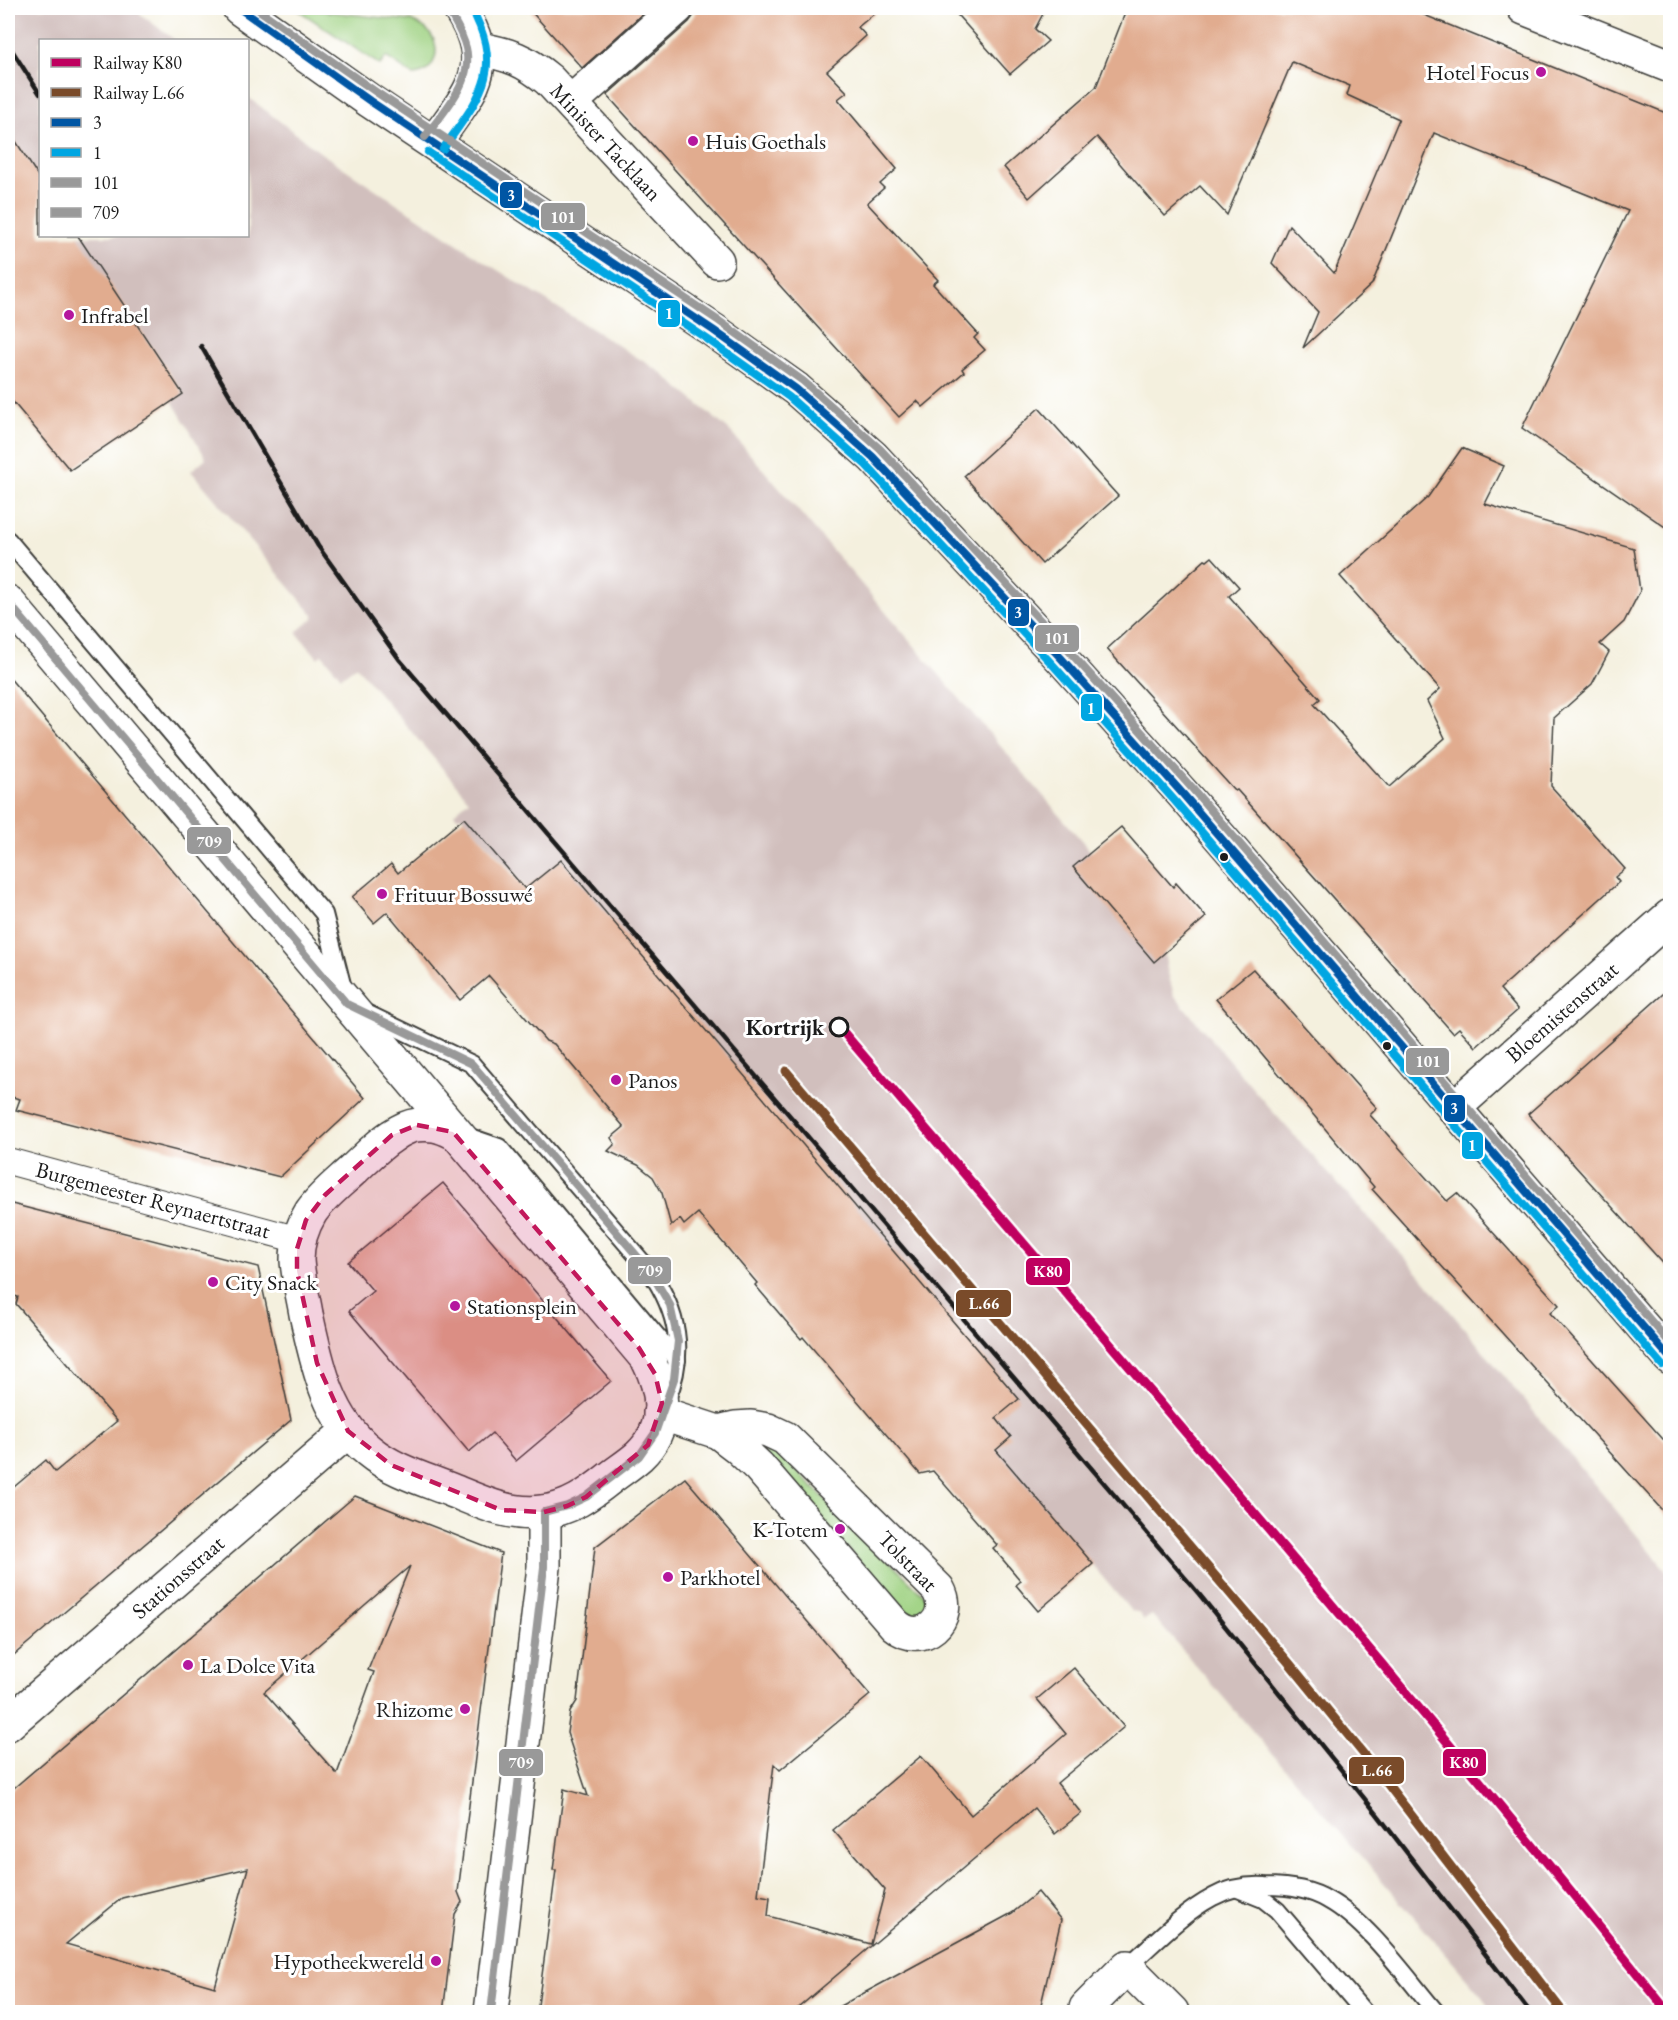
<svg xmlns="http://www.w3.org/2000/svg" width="1678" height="2020" font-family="'EB Garamond',serif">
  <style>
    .industrial { fill: #d1bfbd }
    .green { fill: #9ed181; stroke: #5d764e; stroke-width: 1.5 }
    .building { fill: #e1ac8f; fill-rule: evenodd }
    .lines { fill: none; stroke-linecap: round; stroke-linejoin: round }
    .service-casing { stroke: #3c3c39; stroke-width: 20 }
    .pedestrian-casing { stroke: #3c3c39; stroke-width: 28 }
    .minor-casing { stroke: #3c3c39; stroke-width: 36 }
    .tertiary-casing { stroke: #3c3c39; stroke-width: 36 }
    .primary-casing { stroke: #3c3c39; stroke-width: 36 }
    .service { stroke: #fff; stroke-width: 16 }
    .pedestrian { stroke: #fff; stroke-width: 26 }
    .minor { stroke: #fff; stroke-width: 33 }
    .tertiary { stroke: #fff; stroke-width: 33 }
    .primary { stroke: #fff; stroke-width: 33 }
    .rail { stroke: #1c1c1c; stroke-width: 4.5 }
    .bus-1-casing { stroke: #fff; stroke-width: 12 }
    .bus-2-casing { stroke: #fff; stroke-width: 12 }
    .bus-3-casing { stroke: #fff; stroke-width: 12 }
    .bus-4-casing { stroke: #fff; stroke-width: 12 }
    .bus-1 { stroke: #0056a4; stroke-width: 8 }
    .bus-2 { stroke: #00a6e2; stroke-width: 8 }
    .bus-3 { stroke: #999; stroke-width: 8 }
    .bus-4 { stroke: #999; stroke-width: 8 }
    .rail-1-casing { stroke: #fff; stroke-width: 14 }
    .rail-2-casing { stroke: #fff; stroke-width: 14 }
    .rail-1 { stroke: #bf005f; stroke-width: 9 }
    .rail-2 { stroke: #7a4b2a; stroke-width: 9 }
    .marked { fill: #c2185b; fill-opacity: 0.2; stroke: #c2185b; stroke-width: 4.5; stroke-dasharray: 12 8; stroke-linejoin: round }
    .poi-dot { fill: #b5179e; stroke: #fff; stroke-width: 2 }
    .bus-dot { fill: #1c1c1c; stroke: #fff; stroke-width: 2 }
    .stop-dot { fill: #fff; stroke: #1c1c1c; stroke-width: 3 }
    .labels { text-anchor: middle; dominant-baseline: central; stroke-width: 6; stroke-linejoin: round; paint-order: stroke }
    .poi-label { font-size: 22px; fill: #1c1c1c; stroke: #fff; text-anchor: start }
    .street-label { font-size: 22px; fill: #1c1c1c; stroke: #fff }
    .stop-label { font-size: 22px; font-weight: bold; fill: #1c1c1c; stroke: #fff; text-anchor: end }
    .line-badge { stroke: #fff; stroke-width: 2 }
    .badge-label { font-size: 16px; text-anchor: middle; font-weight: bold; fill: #fff }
  </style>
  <rect width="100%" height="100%" fill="#fff"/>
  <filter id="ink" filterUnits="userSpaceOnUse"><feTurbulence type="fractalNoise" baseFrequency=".0167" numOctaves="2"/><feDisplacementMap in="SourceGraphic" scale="12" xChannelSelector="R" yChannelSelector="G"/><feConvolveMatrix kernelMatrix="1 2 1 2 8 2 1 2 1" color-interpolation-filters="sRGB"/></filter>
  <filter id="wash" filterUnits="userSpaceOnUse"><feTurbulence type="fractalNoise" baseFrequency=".008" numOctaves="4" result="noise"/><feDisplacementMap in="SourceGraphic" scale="24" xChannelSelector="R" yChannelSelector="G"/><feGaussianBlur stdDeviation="1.35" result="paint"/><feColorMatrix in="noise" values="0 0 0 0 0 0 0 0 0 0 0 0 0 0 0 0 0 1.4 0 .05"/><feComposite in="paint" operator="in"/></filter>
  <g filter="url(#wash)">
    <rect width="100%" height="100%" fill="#f4f0de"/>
    <!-- industrial -->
    <g class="industrial">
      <path d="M 8,8 L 132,8 L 175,40 L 40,40 L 40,179 L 8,129 Z"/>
      <path d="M 248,97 L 321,153 L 488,264 L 659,371 L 730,431 L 1148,918 L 1162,938 L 1167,969 L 1174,995 L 1265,1103 L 1419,1274 L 1670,1575 L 1670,2012 L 1492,2012 L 1487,2002 L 1152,1615 L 1144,1620 L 1138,1612 L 1131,1611 L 1038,1500 L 996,1450 L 1011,1437 L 996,1418 L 464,818 L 461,816 L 458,818 L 454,813 L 469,800 L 356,666 L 341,677 L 322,654 L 318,658 L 296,632 L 315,617 L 191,471 L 206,458 L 172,401 L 183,393 L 78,236 L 248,236 Z"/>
    </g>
    <!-- green -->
    <g class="green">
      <path d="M 295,8 L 411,21 C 417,24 424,26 428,31 C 443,47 436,74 413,75 L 386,57 L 380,65 Z"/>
      <path d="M 772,1447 L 929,1600 L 924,1616 L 911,1621 L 764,1454 Z"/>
    </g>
    <g id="blocks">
      <!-- building -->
      <g class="building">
        <path d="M 528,8 L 649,8 L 582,68 Z"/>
        <path d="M 695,8 L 881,8 L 858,27 L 866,36 L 827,71 L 847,92 L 838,99 L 897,169 L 880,184 L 884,188 L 867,203 L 938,280 L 933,284 L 978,334 L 974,338 L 985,350 L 962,369 L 964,372 L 923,407 L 917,401 L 899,417 L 607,95 L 689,22 L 695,14 Z"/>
        <path d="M 951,8 L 1046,8 L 1035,29 L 1048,41 L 1010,74 Z"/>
        <path d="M 1127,8 L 1407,8 L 1671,115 L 1671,531 L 1522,428 L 1628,211 L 1434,133 L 1372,284 L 1303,348 L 1318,312 L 1272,263 L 1289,225 L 1334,273 L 1399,119 L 1347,95 L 1350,86 L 1292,62 L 1227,215 L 1200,186 L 1165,216 L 1097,137 L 1029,198 L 1004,167 L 1096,87 Z"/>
        <path d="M 8,129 L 40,179 L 40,236 L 78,236 L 183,394 L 70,470 L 8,396 Z"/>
        <path d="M 1039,408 L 1118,496 L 1042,564 L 964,476 Z"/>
        <path d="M 1462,448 L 1504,466 L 1485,504 L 1634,548 L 1640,591 L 1624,622 L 1600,644 L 1609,652 L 1592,684 L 1554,718 L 1551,786 L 1625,869 L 1615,877 L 1619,882 L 1500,989 L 1518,1010 L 1476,1047 L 1459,1028 L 1453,1033 L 1237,790 L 1235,791 L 1107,649 L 1205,560 L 1207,561 L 1212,557 L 1239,587 L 1229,596 L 1320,699 L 1314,704 L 1389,787 L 1445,738 L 1427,701 L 1440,689 L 1340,576 L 1428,497 Z"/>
        <path d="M 8,676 L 365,1098 L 280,1177 L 16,1110 L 20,1099 L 8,1096 Z"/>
        <path d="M 464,818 L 525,889 L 561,860 L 1019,1399 L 996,1418 L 1011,1437 L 996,1450 L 1093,1564 L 1038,1611 L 1016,1585 L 1021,1581 L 993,1548 L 997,1545 L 933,1471 L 920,1474 L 803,1337 L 801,1339 L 755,1285 L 757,1283 L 698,1213 L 684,1225 L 680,1219 L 671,1226 L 662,1193 L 653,1177 L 638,1165 L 608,1151 L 615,1144 L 611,1138 L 624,1127 L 554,1044 L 546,1041 L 489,976 L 460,1000 L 387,912 L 374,923 L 352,897 L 391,864 L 398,873 Z"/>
        <path d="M 1121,827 L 1173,887 L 1176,883 L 1206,917 L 1154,962 L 1073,867 Z"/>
        <path d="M 1253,969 L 1377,1108 L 1370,1115 L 1447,1201 L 1457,1193 L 1559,1305 L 1550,1313 L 1671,1448 L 1671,1520 L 1372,1189 L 1374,1187 L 1216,999 Z"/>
        <path d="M 1671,987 L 1671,1272 L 1528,1114 Z"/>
        <path d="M 443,1183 L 611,1381 L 516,1461 L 492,1433 L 469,1452 L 349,1311 L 373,1291 L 348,1262 Z"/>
        <path d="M 8,1203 L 258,1267 L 291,1420 L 8,1660 L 8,1492 L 46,1460 L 55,1472 L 117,1421 L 16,1304 L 18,1297 L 8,1294 Z"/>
        <path d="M 685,1478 L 870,1695 L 780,1770 L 774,1764 L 758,1895 L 770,1897 L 768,1916 L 871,1944 L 885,1890 L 833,1830 L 921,1756 L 971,1815 L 1066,1734 L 1037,1699 L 1074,1668 L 1124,1727 L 1057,1783 L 1081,1813 L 1055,1834 L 1034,1808 L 792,2013 L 537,2013 L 556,1870 L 553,1870 L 564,1789 L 588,1796 L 567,1733 L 570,1712 L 577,1701 L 595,1547 Z"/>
        <path d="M 355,1496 L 501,1553 L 458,1892 L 462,1902 L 455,1914 L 443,2013 L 8,2013 L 8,1793 ZM 410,1566 L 368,1670 L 374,1672 L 337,1774 L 264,1692 ZM 248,1868 L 215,1987 L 66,1944 L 122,1898 Z"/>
        <path d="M 1038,1892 L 1061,1920 L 1039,2013 L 827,2013 L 1012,1913 Z"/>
      </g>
    </g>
  </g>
  <g filter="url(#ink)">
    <use href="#blocks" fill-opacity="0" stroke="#3c3c39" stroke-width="1.5"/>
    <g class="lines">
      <defs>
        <g id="service">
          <path d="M 8,540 L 324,914 L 343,988"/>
          <path d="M 364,1012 L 472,1064 L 650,1271 C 678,1312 686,1352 667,1399"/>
          <path d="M 464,1135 L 499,1147 L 677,1360"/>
          <path d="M 1238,1889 L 1263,1899 L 1277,1910 L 1364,2012"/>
          <path d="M 1127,1967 C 1154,1943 1181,1914 1213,1897 C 1229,1888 1248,1885 1266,1886 C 1286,1886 1310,1889 1328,1900 C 1368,1922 1406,1977 1436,2012"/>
        </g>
        <path id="pedestrian" d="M 8,1161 L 299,1240"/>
        <g id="minor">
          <path d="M 1524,8 L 1670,66"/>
          <path d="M 478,49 C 509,54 525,60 549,80 L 717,261"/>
          <path d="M 571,102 L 677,8"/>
          <path d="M 1454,1108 L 1670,916"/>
          <path d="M 660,1413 L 718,1432"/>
          <path d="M 751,1427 L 768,1430 L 785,1438 L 938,1589 C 955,1619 922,1648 895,1625 L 759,1467 L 739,1448 L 718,1432 L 735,1428 Z"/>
          <path d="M 8,1724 L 348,1431"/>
          <path d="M 1085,2012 L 1086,2008 L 1127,1967 L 1172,2012"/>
        </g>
        <g id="tertiary">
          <path d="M 8,602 L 648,1360 C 665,1393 668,1429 639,1456 C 630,1464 619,1471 610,1478 C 590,1494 568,1510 542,1512 C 508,1516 481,1502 451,1490 C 423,1479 392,1470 369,1451 C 327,1418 317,1363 306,1314 C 303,1296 298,1278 297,1260 C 297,1243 302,1227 311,1212 C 322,1196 339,1183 354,1169 C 366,1158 378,1145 392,1136 C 399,1131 409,1126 417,1125 C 431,1123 441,1126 453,1132"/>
          <path d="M 491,2012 L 544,1567 L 544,1512"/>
        </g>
        <g id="primary">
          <path d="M 239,8 L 370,101 L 713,330 L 796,389 L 873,457 L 1061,658 L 1182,793 L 1670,1358"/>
          <path d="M 434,143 C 469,93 499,67 459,8"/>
        </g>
      </defs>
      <!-- service casing -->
      <use href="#service" class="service-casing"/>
      <!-- pedestrian casing -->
      <use href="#pedestrian" class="pedestrian-casing"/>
      <!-- minor casing -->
      <use href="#minor" class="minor-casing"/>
      <!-- tertiary casing -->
      <use href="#tertiary" class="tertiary-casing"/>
      <!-- primary casing -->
      <use href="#primary" class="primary-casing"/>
      <!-- service -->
      <use href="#service" class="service"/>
      <!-- pedestrian -->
      <use href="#pedestrian" class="pedestrian"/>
      <!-- minor -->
      <use href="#minor" class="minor"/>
      <!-- tertiary -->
      <use href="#tertiary" class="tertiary"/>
      <!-- primary -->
      <use href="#primary" class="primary"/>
      <!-- rail -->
      <g class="rail">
        <path d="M 8,44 L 40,94"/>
        <path d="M 201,346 L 318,546 L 399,659 L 1199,1594 L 1377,1814 L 1530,2012"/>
      </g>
      <defs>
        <path id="bus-1" d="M 239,8 L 370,101 L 713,330 L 796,389 L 873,457 L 1061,658 L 1182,793 L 1670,1358"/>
        <g id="bus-2">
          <path d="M 443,149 C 479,98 506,70 471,8"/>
          <path d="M 428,152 L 707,339 L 789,397 L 866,465 L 1053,665 L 1174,800 L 1662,1365"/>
        </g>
        <g id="bus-3">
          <path d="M 256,8 L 376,92 L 719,321 L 803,381 L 880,449 L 1069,651 L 1190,786 L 1670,1343"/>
          <path d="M 425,137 C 443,112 474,81 466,48 C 463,35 456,24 450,13"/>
        </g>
        <g id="bus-4">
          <path d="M 8,602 L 347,1004 L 472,1064 L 650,1271 L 670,1305 L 678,1341 L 674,1379 L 655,1433 L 639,1456 L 586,1497 L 567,1506 L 544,1512"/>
          <path d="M 491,2012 L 544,1567 L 544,1512"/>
        </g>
      </defs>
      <!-- bus-1 casing -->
      <use href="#bus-1" class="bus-1-casing"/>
      <!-- bus-2 casing -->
      <use href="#bus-2" class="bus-2-casing"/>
      <!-- bus-3 casing -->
      <use href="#bus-3" class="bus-3-casing"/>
      <!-- bus-4 casing -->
      <use href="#bus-4" class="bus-4-casing"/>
      <!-- bus-1 -->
      <use href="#bus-1" class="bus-1"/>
      <!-- bus-2 -->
      <use href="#bus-2" class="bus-2"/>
      <!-- bus-3 -->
      <use href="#bus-3" class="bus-3"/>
      <!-- bus-4 -->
      <use href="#bus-4" class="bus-4"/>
      <defs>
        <path id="rail-1" d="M 839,1027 C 1117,1354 1400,1677 1668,2012"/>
        <path id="rail-2" d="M 786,1071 L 1290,1664 L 1379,1773 L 1563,2012"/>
      </defs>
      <!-- rail-1 casing -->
      <use href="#rail-1" class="rail-1-casing"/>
      <!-- rail-2 casing -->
      <use href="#rail-2" class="rail-2-casing"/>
      <!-- rail-1 -->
      <use href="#rail-1" class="rail-1"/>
      <!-- rail-2 -->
      <use href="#rail-2" class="rail-2"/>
    </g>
  </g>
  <!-- marked area -->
  <path class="marked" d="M 417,1125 L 453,1132 L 639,1348 L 655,1374 L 662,1403 L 648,1445 L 586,1497 L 567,1506 L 544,1512 L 501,1510 L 391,1465 L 348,1431 L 317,1363 L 297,1271 L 297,1249 L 306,1220 L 325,1195 L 392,1135 Z"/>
  <!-- markers -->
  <g class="poi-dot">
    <circle cx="1541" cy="72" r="6"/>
    <circle cx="693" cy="141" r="6"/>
    <circle cx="69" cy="315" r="6"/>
    <circle cx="382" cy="894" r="6"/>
    <circle cx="616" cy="1080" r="6"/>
    <circle cx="213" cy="1282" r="6"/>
    <circle cx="455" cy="1306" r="6"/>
    <circle cx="840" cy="1529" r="6"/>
    <circle cx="668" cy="1577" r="6"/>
    <circle cx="188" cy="1665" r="6"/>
    <circle cx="465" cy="1709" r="6"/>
    <circle cx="436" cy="1961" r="6"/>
  </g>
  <g class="bus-dot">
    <circle cx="1224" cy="857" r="5"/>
    <circle cx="1387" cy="1046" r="5"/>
  </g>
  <circle class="stop-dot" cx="839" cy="1027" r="9"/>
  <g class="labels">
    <!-- poi labels -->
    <g class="poi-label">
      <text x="1529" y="72" text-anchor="end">Hotel Focus</text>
      <text x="705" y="141">Huis Goethals</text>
      <text x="81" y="315">Infrabel</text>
      <text x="394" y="894">Frituur Bossuwé</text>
      <text x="628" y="1080">Panos</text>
      <text x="225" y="1282">City Snack</text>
      <text x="467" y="1306">Stationsplein</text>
      <text x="828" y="1529" text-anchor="end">K-Totem</text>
      <text x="680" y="1577">Parkhotel</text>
      <text x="200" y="1665">La Dolce Vita</text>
      <text x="453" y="1709" text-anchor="end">Rhizome</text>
      <text x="424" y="1961" text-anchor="end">Hypotheekwereld</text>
    </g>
    <!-- street labels -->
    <g class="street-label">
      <text transform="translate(606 142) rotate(47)">Minister Tacklaan</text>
      <text transform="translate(1562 1012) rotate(-41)">Bloemistenstraat</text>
      <text transform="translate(153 1200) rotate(15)">Burgemeester Reynaertstraat</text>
      <text transform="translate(908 1561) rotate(46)">Tolstraat</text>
      <text transform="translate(178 1577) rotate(-41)">Stationsstraat</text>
    </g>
    <!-- stop labels -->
    <g class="stop-label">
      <text x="824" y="1027">Kortrijk</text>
    </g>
  </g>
  <g class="line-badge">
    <rect x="499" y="181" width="24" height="28" rx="6" fill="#0056a4"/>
    <rect x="540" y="202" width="46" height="29" rx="6" fill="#999"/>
    <rect x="657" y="299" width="24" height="29" rx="6" fill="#00a6e2"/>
    <rect x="1007" y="598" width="23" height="29" rx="6" fill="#0056a4"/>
    <rect x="1034" y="624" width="46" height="29" rx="6" fill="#999"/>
    <rect x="1080" y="693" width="23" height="29" rx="6" fill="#00a6e2"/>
    <rect x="186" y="826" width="46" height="29" rx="6" fill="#999"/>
    <rect x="1405" y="1047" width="45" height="29" rx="6" fill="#999"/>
    <rect x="1443" y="1094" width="23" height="29" rx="6" fill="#0056a4"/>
    <rect x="1461" y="1131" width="23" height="29" rx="6" fill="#00a6e2"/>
    <rect x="627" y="1256" width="45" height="29" rx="6" fill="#999"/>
    <rect x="1025" y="1257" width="46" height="29" rx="6" fill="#bf005f"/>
    <rect x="955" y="1289" width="57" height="29" rx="6" fill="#7a4b2a"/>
    <rect x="498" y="1748" width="46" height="29" rx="6" fill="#999"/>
    <rect x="1442" y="1748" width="45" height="29" rx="6" fill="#bf005f"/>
    <rect x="1348" y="1756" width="57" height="29" rx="6" fill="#7a4b2a"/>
  </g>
  <g class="badge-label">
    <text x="511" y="201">3</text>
    <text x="563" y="223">101</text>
    <text x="669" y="319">1</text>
    <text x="1018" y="618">3</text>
    <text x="1057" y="644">101</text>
    <text x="1091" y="714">1</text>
    <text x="209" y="847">709</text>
    <text x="1428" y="1067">101</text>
    <text x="1454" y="1114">3</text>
    <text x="1472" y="1151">1</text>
    <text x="650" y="1276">709</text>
    <text x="1048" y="1277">K80</text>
    <text x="984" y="1309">L.66</text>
    <text x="521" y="1768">709</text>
    <text x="1464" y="1768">K80</text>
    <text x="1377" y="1776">L.66</text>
  </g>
  <!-- margin -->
  <rect width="1678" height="2020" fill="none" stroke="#fff" stroke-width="30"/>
  <!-- legend -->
  <rect x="39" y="39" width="210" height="198" fill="#ffffff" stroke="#a4a4a4" stroke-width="1.5"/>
  <rect x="51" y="58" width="30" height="9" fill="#bf005f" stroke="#a4a4a4" stroke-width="1.5"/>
  <text x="93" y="69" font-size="18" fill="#1c1c1c">Railway K80</text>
  <rect x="51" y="88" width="30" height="9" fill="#7a4b2a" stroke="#a4a4a4" stroke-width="1.5"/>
  <text x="93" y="99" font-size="18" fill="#1c1c1c">Railway L.66</text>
  <rect x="51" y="118" width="30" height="9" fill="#0056a4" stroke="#a4a4a4" stroke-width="1.5"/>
  <text x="93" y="129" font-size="18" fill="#1c1c1c">3</text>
  <rect x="51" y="148" width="30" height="9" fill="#00a6e2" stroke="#a4a4a4" stroke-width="1.5"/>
  <text x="93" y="159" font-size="18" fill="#1c1c1c">1</text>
  <rect x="51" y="178" width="30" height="9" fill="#999999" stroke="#a4a4a4" stroke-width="1.5"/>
  <text x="93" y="189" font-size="18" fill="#1c1c1c">101</text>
  <rect x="51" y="208" width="30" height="9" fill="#999999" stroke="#a4a4a4" stroke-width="1.5"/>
  <text x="93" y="219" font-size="18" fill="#1c1c1c">709</text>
</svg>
